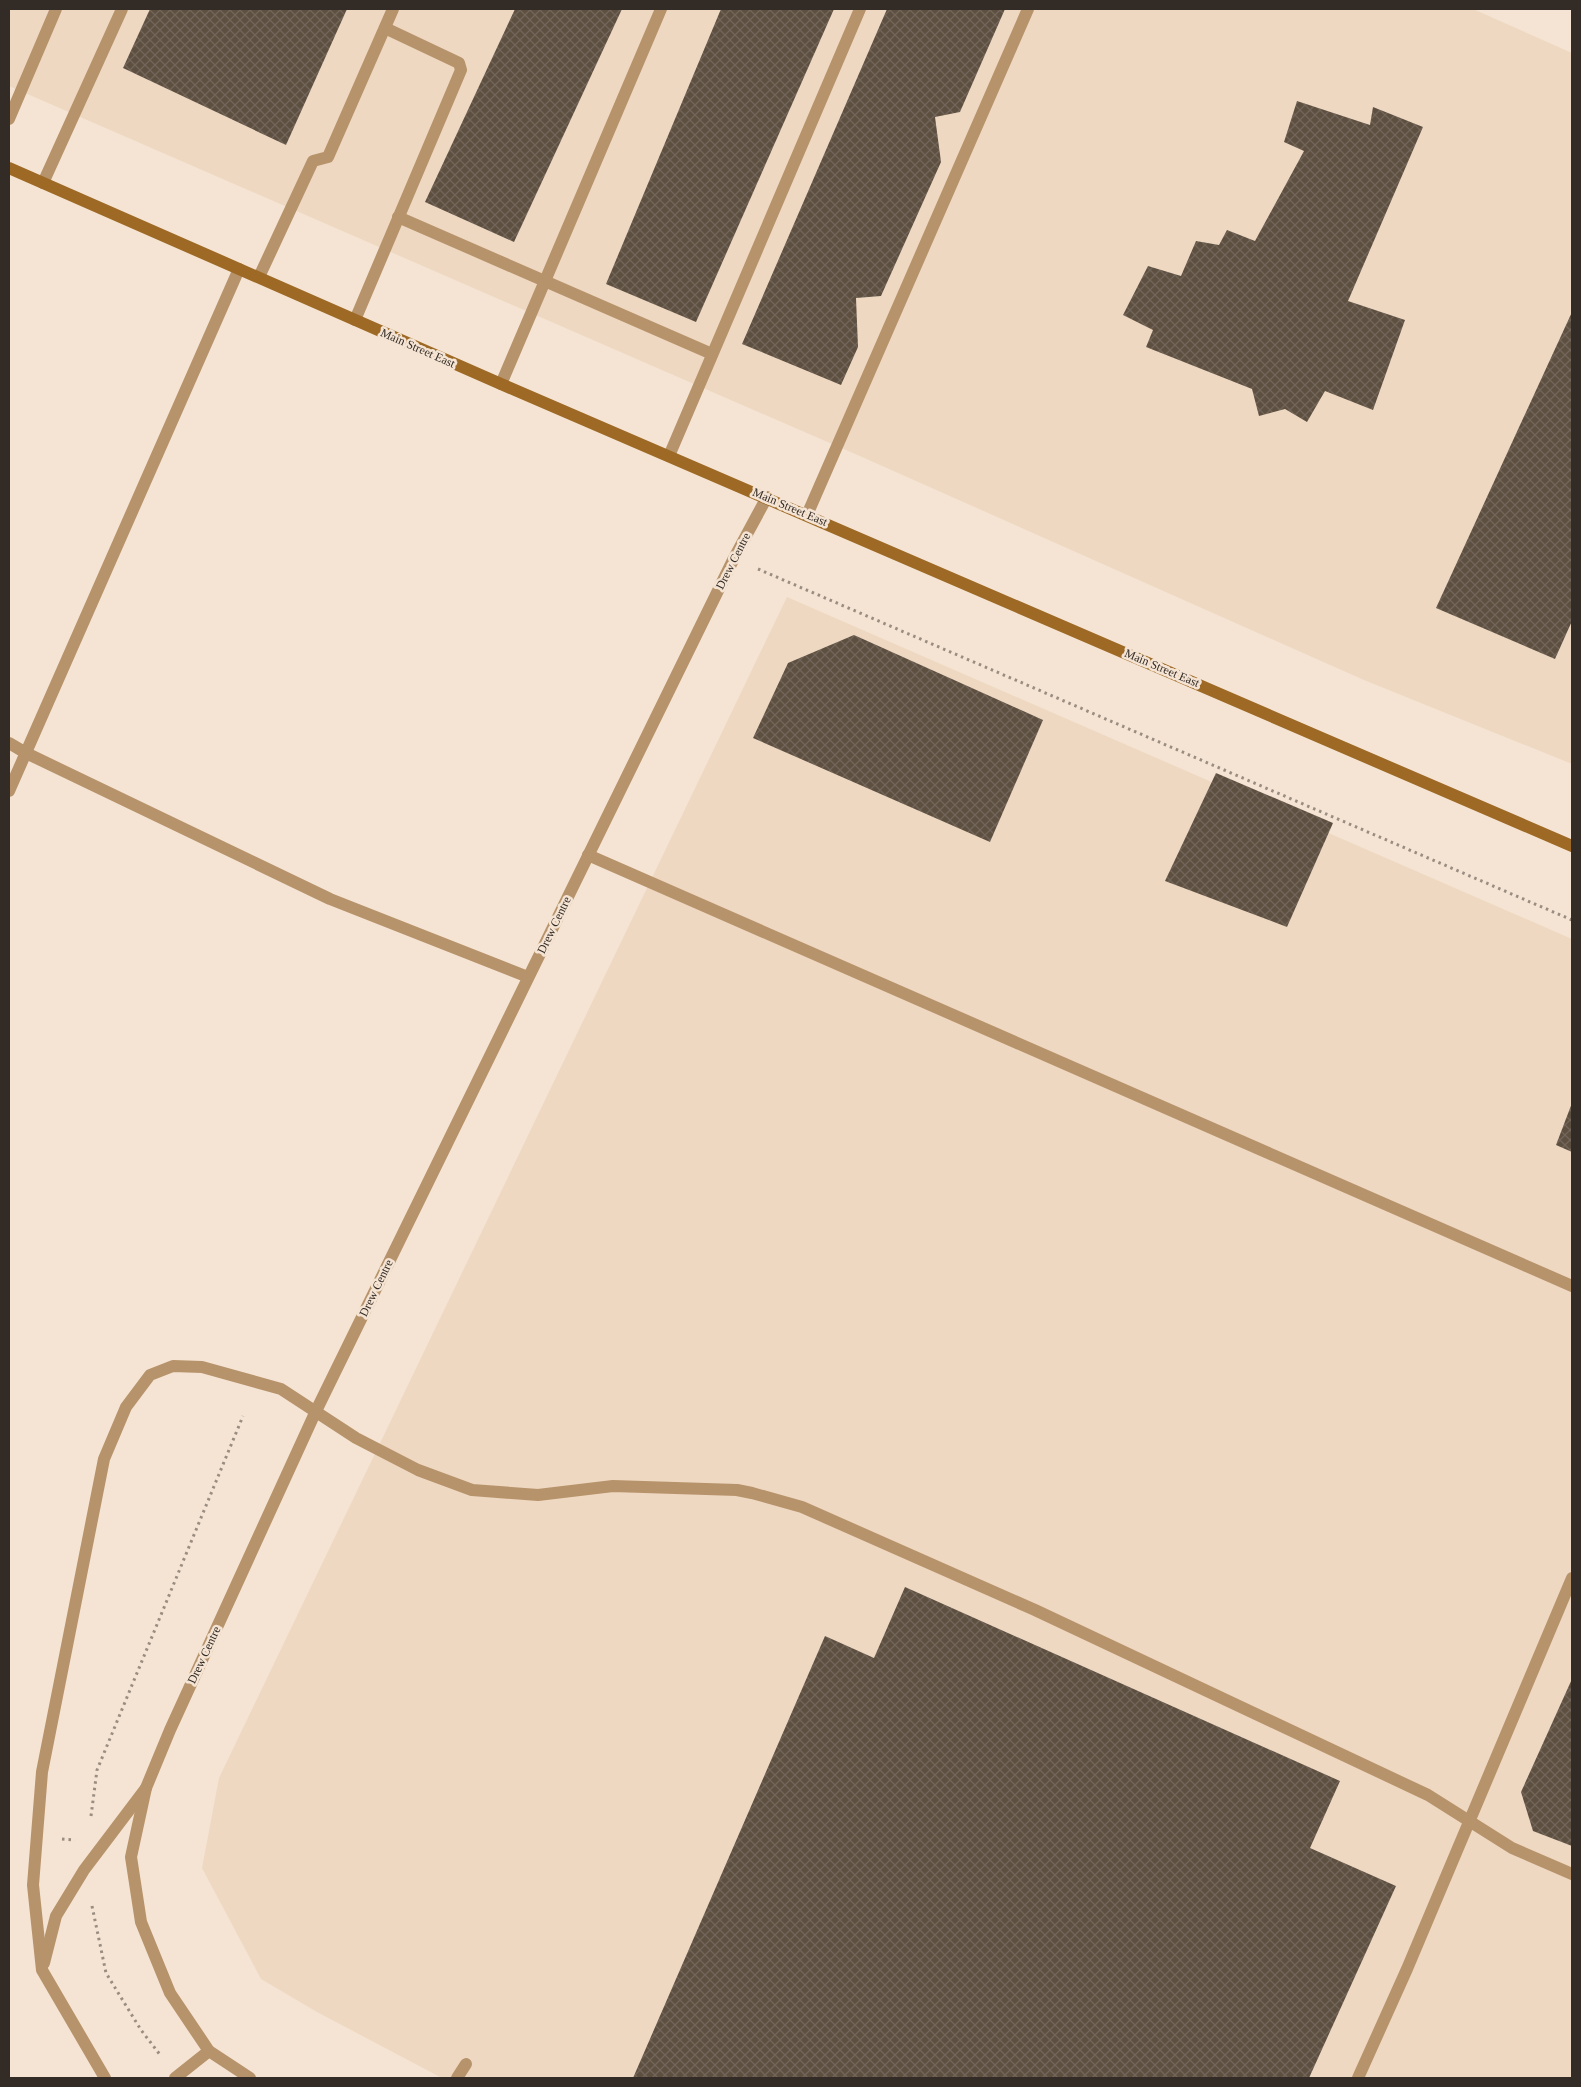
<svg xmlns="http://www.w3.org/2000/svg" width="1581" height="2087" font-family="'Times New Roman',serif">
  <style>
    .built { fill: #eed8c1 }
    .building { fill: url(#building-cross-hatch) }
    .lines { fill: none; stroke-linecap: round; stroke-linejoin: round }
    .path { stroke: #998c81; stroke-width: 3; stroke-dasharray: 2.5 4; stroke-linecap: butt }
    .lane { stroke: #b7936b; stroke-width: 12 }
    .street { stroke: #b7936b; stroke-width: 12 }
    .secondary { stroke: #9d6925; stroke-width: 12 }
    .labels { text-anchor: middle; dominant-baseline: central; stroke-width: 5; stroke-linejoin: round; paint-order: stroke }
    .street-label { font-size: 12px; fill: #332c26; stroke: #f5e4d3 }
  </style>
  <defs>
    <pattern id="building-cross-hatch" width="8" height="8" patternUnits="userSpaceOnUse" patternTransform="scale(1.25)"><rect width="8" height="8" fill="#5e5041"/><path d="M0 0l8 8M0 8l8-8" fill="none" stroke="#72665a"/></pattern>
  </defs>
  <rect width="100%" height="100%" fill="#f5e4d3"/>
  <!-- built -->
  <g class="built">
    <path d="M 9,9 L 1473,9 L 1572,53 L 1572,764 L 1364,680 L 862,457 L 9,86 Z"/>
    <path d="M 787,597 L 1572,939 L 1572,2078 L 442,2078 L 317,2012 L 261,1979 L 202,1868 L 219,1778 Z"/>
  </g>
  <!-- building -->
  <g class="building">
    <path d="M 150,9 L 347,9 L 286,145 L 123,68 Z"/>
    <path d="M 515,9 L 622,9 L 514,242 L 425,202 Z"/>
    <path d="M 721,9 L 834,9 L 696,322 L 606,284 Z"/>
    <path d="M 887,9 L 1005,9 L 960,112 L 935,117 L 941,162 L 881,296 L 856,298 L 858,347 L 841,385 L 742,344 Z"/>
    <path d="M 1297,101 L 1370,125 L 1373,107 L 1423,127 L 1348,301 L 1405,320 L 1373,410 L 1325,391 L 1307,422 L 1285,409 L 1259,416 L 1252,389 L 1146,347 L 1153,330 L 1123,315 L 1148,266 L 1181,276 L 1196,241 L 1219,245 L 1227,230 L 1255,241 L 1304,151 L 1284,142 Z"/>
    <path d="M 1572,312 L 1572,621 L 1555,659 L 1436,608 Z"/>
    <path d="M 854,635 L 1043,720 L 990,842 L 753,738 L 788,663 Z"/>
    <path d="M 1216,773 L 1333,823 L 1287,927 L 1165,881 Z"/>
    <path d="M 1572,1103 L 1572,1152 L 1556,1145 Z"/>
    <path d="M 905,1587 L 1340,1781 L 1310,1848 L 1396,1886 L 1309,2078 L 633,2078 L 825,1636 L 874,1658 Z"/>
    <path d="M 1572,1679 L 1572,1846 L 1533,1831 L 1521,1792 Z"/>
  </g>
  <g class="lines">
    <!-- path -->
    <g class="path">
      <path d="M 758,569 L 1572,920"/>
      <path d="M 91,1816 L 97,1770 L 243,1416"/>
      <path d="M 62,1839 L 75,1840"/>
      <path d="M 92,1906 L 106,1973 L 141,2030 L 161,2056"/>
    </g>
    <!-- lane -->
    <g class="lane">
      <path d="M 9,119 L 56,9"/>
      <path d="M 43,183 L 122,9"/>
      <path d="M 398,217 L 712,354"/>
      <path d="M 259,277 L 313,161 L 328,157 L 393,9"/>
      <path d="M 355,320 L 461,70 L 459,63 L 385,28"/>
      <path d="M 501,384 L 661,9"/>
      <path d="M 669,456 L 860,9"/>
      <path d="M 807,515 L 1028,9"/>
      <path d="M 9,743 L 26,753 L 330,899 L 528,977"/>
      <path d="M 9,791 L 239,269"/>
      <path d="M 588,855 L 1572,1286"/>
      <path d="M 44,1963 L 56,1916 L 84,1870 L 146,1788"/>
      <path d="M 105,2078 L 42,1970 L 33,1885 L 42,1772 L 104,1459 L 126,1407 L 150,1375 L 173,1366 L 202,1367 L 281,1389 L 356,1438 L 418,1470 L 472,1490 L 538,1495 L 613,1486 L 737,1490 L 752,1493 L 802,1507 L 1035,1610 L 1428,1795 L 1512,1848 L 1572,1874"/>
      <path d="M 175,2078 L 209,2051"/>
      <path d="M 457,2078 L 466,2064"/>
      <path d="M 1358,2078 L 1407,1969 L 1572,1578"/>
    </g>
    <!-- street -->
    <path class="street" d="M 250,2078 L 209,2051 L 170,1993 L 141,1922 L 131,1857 L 146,1788 L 170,1730 L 315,1413 L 734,558 L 767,497"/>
    <!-- secondary -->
    <path class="secondary" d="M 9,168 L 501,384 L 1572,846"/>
  </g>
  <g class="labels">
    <!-- street labels -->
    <g class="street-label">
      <text transform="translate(418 348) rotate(24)">Main Street East</text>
      <text transform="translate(790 507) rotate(23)">Main Street East</text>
      <text transform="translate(733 561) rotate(-63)">Drew Centre</text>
      <text transform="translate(1162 668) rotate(23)">Main Street East</text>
      <text transform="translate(554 925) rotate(-64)">Drew Centre</text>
      <text transform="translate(376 1288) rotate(-64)">Drew Centre</text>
      <text transform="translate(204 1655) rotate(-65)">Drew Centre</text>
    </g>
  </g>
  <!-- border -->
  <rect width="1581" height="2087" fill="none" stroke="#332c26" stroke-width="20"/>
</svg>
